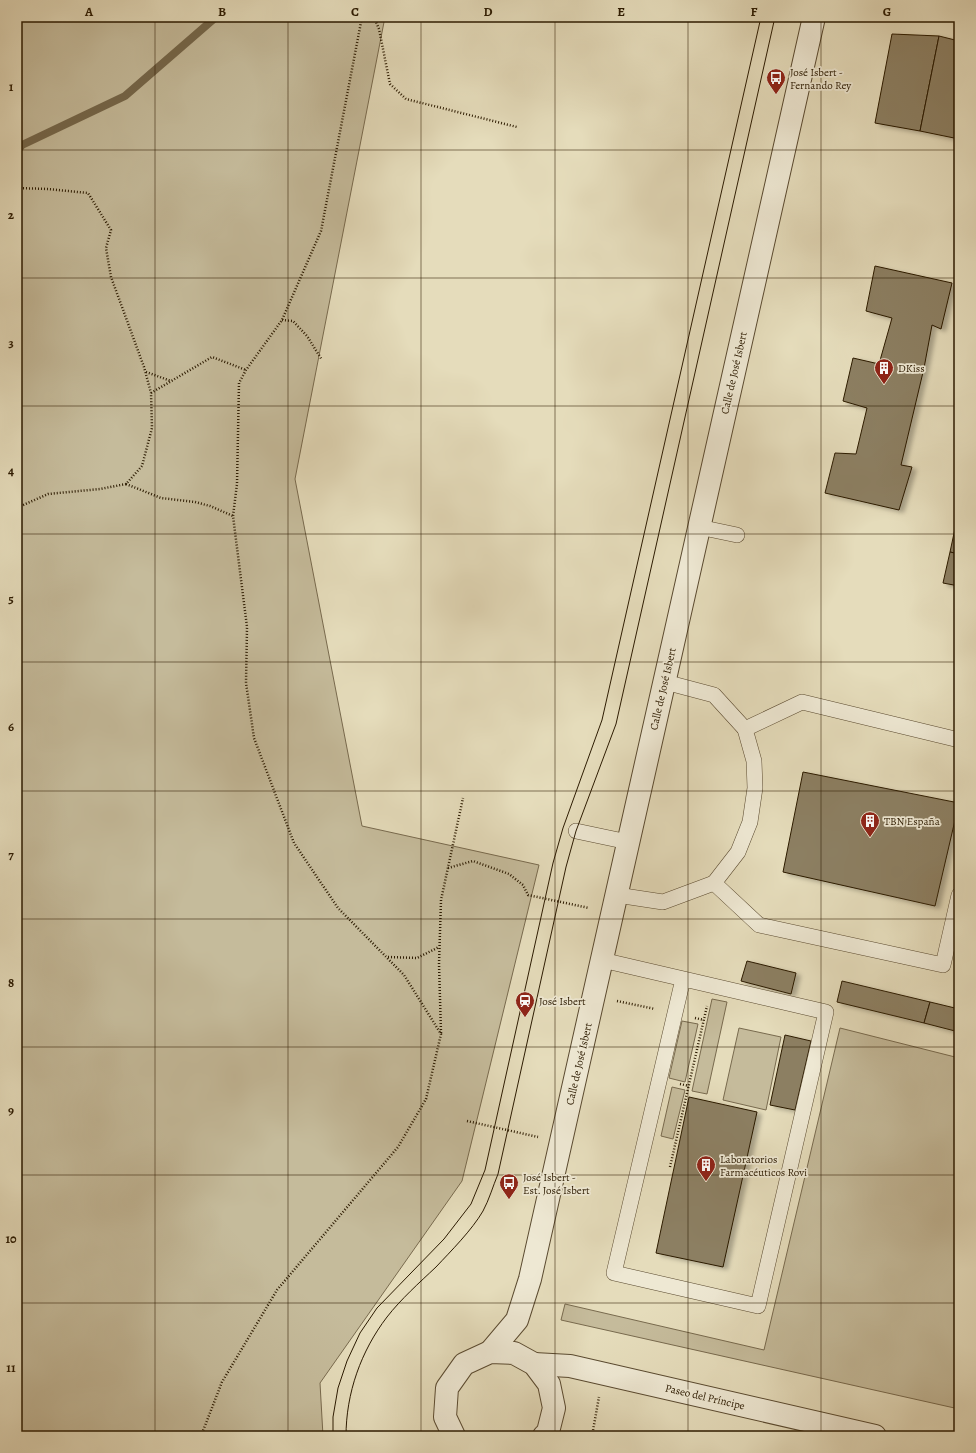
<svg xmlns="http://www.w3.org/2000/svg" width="976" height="1453" font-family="Alegreya,serif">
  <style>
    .green { fill: #c5bb9b; stroke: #786a4e }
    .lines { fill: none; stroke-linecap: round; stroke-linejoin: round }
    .stream { stroke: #75674b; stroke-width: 8 }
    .building { fill: #8c7f62; stroke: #2b1a01; filter: url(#shadow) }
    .service-casing { stroke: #5a4a30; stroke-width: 16 }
    .minor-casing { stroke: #5a4a30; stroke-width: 24 }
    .path { stroke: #2b1a01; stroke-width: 2.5; stroke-dasharray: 1 2; stroke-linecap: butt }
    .service { stroke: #eee8d3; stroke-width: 15 }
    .minor { stroke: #eee8d3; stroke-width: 22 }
    .tram { stroke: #2b1a01; stroke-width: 1 }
    .grid { fill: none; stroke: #2b1a01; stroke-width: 1; stroke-opacity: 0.55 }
    .labels { text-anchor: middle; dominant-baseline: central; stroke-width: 3.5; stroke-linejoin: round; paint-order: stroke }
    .poi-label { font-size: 11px; fill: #2b1a01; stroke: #eee8d3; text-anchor: start }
    .street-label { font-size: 11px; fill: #2b1a01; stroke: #eee8d3 }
    .neatline { fill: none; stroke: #2b1a01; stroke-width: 1.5 }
    .grid-label { font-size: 13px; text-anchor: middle; font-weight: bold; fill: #2b1a01 }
  </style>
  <defs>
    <filter id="shadow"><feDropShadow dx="4.5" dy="2.5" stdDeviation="2" flood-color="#0004"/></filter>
  </defs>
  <rect width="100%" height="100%" fill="#e5dcbb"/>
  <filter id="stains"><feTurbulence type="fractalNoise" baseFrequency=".005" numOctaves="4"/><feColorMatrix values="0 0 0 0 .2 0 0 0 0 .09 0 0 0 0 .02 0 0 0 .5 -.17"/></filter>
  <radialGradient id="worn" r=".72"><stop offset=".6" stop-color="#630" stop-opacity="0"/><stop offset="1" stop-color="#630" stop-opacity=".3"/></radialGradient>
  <!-- green -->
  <g class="green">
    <path d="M 17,17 L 385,17 L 295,479 L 362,826 L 539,865 L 462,1181 L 320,1383 L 323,1436 L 17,1436 Z"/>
    <path d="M 712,999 L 727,1002 L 707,1094 L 692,1091 Z"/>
    <path d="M 682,1021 L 698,1024 L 685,1082 L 669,1078 Z"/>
    <path d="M 739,1028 L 781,1037 L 766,1110 L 723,1100 Z"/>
    <path d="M 840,1028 L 959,1058 L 959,1409 L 561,1320 L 565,1304 L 764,1350 Z"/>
    <path d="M 672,1087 L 685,1090 L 673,1139 L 661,1136 Z"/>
  </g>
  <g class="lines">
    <!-- stream -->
    <path class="stream" d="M 17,151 L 22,145 L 125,96 L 216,17"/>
  </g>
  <!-- building -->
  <g class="building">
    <path d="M 892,34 L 939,36 L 920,131 L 875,123 Z"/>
    <path d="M 939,36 L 959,41 L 959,139 L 920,131 Z"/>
    <path d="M 875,266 L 952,283 L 941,329 L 932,325 L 924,368 L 901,465 L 912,467 L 899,510 L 825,493 L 835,453 L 856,454 L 867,408 L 843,401 L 853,358 L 879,364 L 892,318 L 866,311 Z"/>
    <path d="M 959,510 L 959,554 L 950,552 Z"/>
    <path d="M 950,552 L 959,554 L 959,586 L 943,583 Z"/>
    <path d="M 803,772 L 959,803 L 935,906 L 783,872 Z"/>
    <path d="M 747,961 L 796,973 L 791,994 L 741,981 Z"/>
    <path d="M 842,981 L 930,1002 L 924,1023 L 837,1002 Z"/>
    <path d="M 930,1002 L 959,1009 L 959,1032 L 924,1023 Z"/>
    <path d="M 785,1035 L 811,1041 L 795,1110 L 770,1105 Z"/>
    <path d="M 689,1097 L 757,1112 L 723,1267 L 656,1253 Z"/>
  </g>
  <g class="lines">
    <defs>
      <g id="service">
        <path d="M 699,527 L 737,535"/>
        <path d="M 665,682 L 714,695 L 745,729"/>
        <path d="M 959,740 L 802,702 L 745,729 L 754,761 L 755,788 L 750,822 L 738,852 L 714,883 L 759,925 L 943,965 L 959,895"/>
        <path d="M 576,831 L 628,842"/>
        <path d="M 617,895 L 663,902 L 714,883"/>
        <path d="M 602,960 L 826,1012 L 758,1306 L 614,1273 L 683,979"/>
      </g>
      <g id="minor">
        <path d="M 490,1352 L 517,1320 L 530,1279 L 814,17"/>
        <path d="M 534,1364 L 570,1366 L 875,1436"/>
        <path d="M 454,1436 L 445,1417 L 447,1388 L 464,1364 L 490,1352 L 514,1353 L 534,1364 L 549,1384 L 554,1408 L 548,1432 L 544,1436"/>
      </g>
    </defs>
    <!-- service casing -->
    <use href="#service" class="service-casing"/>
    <!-- minor casing -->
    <use href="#minor" class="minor-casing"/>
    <!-- path -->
    <g class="path">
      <path d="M 374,17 L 379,29 L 390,84 L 406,99 L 517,127"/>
      <path d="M 17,188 L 48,189 L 88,193 L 111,230 L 106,248 L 111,277 L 144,367 L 151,393 L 152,428 L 142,466 L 126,484 L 100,489 L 48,494 L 21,506 L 17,516"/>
      <path d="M 282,320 L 293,321 L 307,336 L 322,360"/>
      <path d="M 146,372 L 171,381"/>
      <path d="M 151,393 L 212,357 L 246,370"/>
      <path d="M 126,484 L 161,498 L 195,502 L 210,506 L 233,516"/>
      <path d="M 448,868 L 473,861 L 509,874 L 523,885 L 528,895 L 589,908"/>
      <path d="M 388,957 L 417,958 L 439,947"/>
      <path d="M 617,1001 L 655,1009"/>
      <path d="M 695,1018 L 704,1020"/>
      <path d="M 441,1033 L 439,964 L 441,900 L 463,798"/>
      <path d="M 680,1084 L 689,1086"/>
      <path d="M 467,1121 L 538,1137"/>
      <path d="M 670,1167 L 707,1006"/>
      <path d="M 201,1436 L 222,1382 L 277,1290 L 398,1147 L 426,1099 L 441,1034 L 404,975 L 338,908 L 294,843 L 254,738 L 246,683 L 247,627 L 233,516 L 237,484 L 239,383 L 246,370 L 282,320 L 321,231 L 362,17"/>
      <path d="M 592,1436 L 599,1397"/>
    </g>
    <!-- service -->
    <use href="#service" class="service"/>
    <!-- minor -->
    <use href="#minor" class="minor"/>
    <!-- tram -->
    <g class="tram">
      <path d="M 333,1436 L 333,1417 L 338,1388 L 347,1361 L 360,1333 L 377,1308 L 444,1239 L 471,1204 L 485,1170 L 553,863 L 563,828 L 602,720 L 761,17"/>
      <path d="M 346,1436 C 346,1393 361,1351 387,1317 C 401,1299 419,1283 436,1267 C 451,1251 472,1230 483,1211 C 489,1200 493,1186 498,1174 L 566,867 L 576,831 L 616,724 L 775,17"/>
    </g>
  </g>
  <!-- grid -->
  <path class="grid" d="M 155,17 L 155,1436M 288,17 L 288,1436M 421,17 L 421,1436M 555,17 L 555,1436M 688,17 L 688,1436M 821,17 L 821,1436M 17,150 L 959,150M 17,278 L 959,278M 17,406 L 959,406M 17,534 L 959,534M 17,662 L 959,662M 17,791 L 959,791M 17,919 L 959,919M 17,1047 L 959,1047M 17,1175 L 959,1175M 17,1303 L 959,1303"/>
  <!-- icons -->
  <defs>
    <symbol id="bus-pin" viewBox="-11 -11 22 30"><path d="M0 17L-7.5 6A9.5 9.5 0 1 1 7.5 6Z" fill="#8f2418" stroke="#eee8d3"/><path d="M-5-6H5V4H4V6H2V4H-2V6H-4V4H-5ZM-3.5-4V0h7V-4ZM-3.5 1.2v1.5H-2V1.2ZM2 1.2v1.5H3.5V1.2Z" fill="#fff"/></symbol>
    <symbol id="building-pin" viewBox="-11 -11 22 30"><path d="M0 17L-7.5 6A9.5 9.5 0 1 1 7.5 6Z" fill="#8f2418" stroke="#eee8d3"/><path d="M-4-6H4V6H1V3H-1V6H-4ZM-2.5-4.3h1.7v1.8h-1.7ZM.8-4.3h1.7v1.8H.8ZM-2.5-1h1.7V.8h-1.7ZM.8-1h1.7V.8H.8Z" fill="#fff"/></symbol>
    <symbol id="station-pin" viewBox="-11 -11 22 30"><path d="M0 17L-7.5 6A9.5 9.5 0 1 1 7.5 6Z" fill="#8f2418" stroke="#eee8d3"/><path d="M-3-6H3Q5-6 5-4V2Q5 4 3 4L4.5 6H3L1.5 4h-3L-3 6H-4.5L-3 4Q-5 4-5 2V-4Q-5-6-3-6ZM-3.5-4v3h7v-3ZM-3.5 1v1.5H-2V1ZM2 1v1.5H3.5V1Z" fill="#fff"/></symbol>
  </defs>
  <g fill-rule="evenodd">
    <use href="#bus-pin" x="765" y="67" width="22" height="30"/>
    <use href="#building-pin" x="873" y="357" width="22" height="30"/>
    <use href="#building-pin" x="859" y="810" width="22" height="30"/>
    <use href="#station-pin" x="514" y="990" width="22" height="30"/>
    <use href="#building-pin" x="695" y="1154" width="22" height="30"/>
    <use href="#bus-pin" x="498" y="1172" width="22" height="30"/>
  </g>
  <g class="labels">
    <!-- poi labels -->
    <g class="poi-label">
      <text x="790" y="72">José Isbert -<tspan x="790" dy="13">Fernando Rey</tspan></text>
      <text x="898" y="368">DKiss</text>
      <text x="884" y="821">TBN España</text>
      <text x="539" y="1001">José Isbert</text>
      <text x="720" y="1159">Laboratorios<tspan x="720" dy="13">Farmacéuticos Rovi</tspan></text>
      <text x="523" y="1177">José Isbert -<tspan x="523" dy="13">Est. José Isbert</tspan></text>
    </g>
    <!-- street labels -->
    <g class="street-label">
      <text transform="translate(734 373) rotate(-77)">Calle de José Isbert</text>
      <text transform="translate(663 689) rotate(-77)">Calle de José Isbert</text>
      <text transform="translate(579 1064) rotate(-77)">Calle de José Isbert</text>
      <text transform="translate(705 1397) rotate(13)">Paseo del Príncipe</text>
    </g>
  </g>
  <!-- margin -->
  <rect width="976" height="1453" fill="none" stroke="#e5dcbb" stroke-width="44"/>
  <rect x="22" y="22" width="932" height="1409" class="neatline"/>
  <g class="grid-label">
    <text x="89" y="16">A</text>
    <text x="222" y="16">B</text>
    <text x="355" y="16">C</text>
    <text x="488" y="16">D</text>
    <text x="621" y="16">E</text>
    <text x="754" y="16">F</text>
    <text x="887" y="16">G</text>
    <text x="11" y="91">1</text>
    <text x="11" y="219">2</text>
    <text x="11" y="347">3</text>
    <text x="11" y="475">4</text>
    <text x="11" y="603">5</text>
    <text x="11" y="731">6</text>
    <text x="11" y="859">7</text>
    <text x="11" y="987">8</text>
    <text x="11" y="1115">9</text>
    <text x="11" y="1243">10</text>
    <text x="11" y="1372">11</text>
  </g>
  <rect width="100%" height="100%" filter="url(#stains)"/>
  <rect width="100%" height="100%" fill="url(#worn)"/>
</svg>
